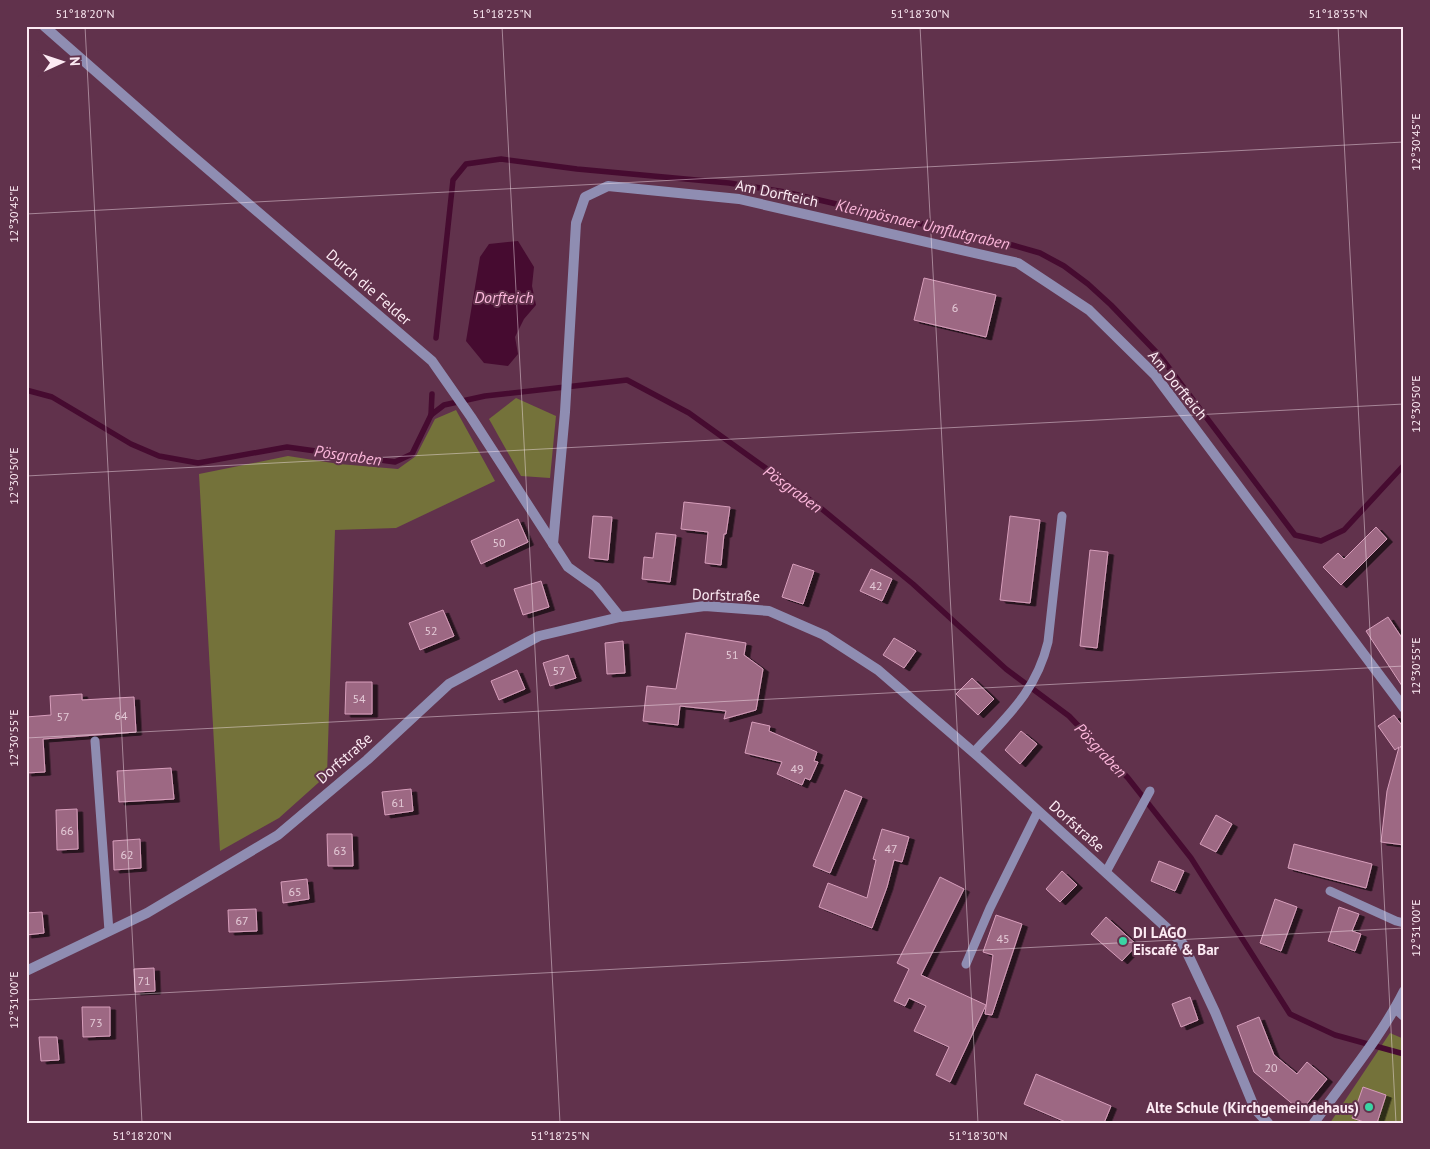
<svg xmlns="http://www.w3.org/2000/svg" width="1430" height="1149" font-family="'PT Sans',sans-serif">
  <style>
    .green { fill: #74723a }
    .water { fill: #460b30 }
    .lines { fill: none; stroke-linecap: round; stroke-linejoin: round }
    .stream { stroke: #460b30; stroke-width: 5.5 }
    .building { fill: #9d6883; stroke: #d79ebb; filter: url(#shadow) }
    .service { stroke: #8f8db2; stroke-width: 9 }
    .minor { stroke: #8f8db2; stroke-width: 10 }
    .tertiary { stroke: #8f8db2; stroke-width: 10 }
    .ticks { fill: none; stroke: #fceaf3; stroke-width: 1; stroke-opacity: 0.45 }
    .poi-dot { fill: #3bd4a4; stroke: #61324c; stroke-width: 2 }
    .labels { text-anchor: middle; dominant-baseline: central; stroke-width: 4; stroke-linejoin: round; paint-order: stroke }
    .number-label { font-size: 12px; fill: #e4cad7 }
    .street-label { font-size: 15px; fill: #fceaf3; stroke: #61324c }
    .poi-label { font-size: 15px; font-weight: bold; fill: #fceaf3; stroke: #61324c; text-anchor: start }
    .water-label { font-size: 16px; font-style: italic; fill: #fcb7db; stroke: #61324c }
    .neatline { fill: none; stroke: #fceaf3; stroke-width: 2 }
    .ticks-label { font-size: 12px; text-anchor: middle; fill: #fceaf3 }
  </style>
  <defs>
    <filter id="shadow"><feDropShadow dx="5.5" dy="3" stdDeviation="0" flood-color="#0009"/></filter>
  </defs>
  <rect width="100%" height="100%" fill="#61324c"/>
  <!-- green -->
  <g class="green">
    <path d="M 516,398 L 556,416 L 550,478 L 521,476 L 489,419 Z"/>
    <path d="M 456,410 L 495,481 L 396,528 L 335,530 L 327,775 L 279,818 L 220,851 L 199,474 L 288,456 L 339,464 L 398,469 L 416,456 L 435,419 Z"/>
    <path d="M 1390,1033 L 1404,1039 L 1404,1123 L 1330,1123 Z"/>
  </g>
  <!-- water -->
  <path class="water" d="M 518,241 L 534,267 L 532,286 L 536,305 L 524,319 L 515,337 L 518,354 L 508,366 L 484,363 L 466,341 L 480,257 L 489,244 Z"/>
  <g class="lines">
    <!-- stream -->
    <g class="stream">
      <path d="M 436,338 L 453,180 L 466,164 L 501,159 L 577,169 L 729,183 L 785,192 L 1012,245 L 1040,253 L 1064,266 L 1088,284 L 1111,305 L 1160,356 L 1295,535 L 1321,541 L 1344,530 L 1404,465"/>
      <path d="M 26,390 L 52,397 L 131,444 L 159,456 L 198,463 L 287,447 L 395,462 L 412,454 L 431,415 L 444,405 L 485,396 L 627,380 L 689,413 L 817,505 L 913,584 L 1006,669 L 1069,716 L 1128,778 L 1191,858 L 1290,1014 L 1335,1035 L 1404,1054"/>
      <path d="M 431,415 L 432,394"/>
    </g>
  </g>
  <!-- building -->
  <g class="building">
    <path d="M 924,278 L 996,295 L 986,337 L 914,320 Z"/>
    <path d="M 684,502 L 730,507 L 726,534 L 724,534 L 721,565 L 705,563 L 708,532 L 681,529 Z"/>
    <path d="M 593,516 L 612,517 L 608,560 L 589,558 Z"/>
    <path d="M 1010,516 L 1040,520 L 1030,603 L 1000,600 Z"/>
    <path d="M 518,519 L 528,542 L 481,564 L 471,541 Z"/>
    <path d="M 1376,527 L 1387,539 L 1341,585 L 1323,567 L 1338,553 L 1344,559 Z"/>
    <path d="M 656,533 L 676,535 L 670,582 L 642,579 L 644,557 L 653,558 Z"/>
    <path d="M 1090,550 L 1108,552 L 1097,648 L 1080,646 Z"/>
    <path d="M 793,564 L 814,571 L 803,604 L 782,597 Z"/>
    <path d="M 871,569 L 892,579 L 882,601 L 860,591 Z"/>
    <path d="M 541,581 L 549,607 L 523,615 L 514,589 Z"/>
    <path d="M 443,610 L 454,636 L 420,650 L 409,623 Z"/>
    <path d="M 1388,617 L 1404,641 L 1404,689 L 1366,631 Z"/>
    <path d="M 686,633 L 746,643 L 744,655 L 763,669 L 756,710 L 724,719 L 726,711 L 680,706 L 678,725 L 643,721 L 647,686 L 676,689 Z"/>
    <path d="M 894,638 L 916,651 L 904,668 L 883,655 Z"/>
    <path d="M 623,641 L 625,673 L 607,674 L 605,643 Z"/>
    <path d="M 568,655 L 576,678 L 550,686 L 543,663 Z"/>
    <path d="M 517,670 L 525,689 L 499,700 L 491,681 Z"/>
    <path d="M 972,678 L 994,699 L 978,715 L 956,694 Z"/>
    <path d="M 346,682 L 372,682 L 372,714 L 345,714 Z"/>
    <path d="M 82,694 L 82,700 L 134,697 L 136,732 L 43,739 L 45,772 L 26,773 L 26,717 L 51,715 L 50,696 Z"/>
    <path d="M 1394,715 L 1404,728 L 1404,744 L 1400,747 L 1404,747 L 1404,845 L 1381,842 L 1387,791 L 1399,747 L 1395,750 L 1378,726 Z"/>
    <path d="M 752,722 L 770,726 L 769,731 L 817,752 L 814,761 L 818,762 L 810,780 L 805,778 L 802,785 L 777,774 L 782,762 L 745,753 Z"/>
    <path d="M 1021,731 L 1037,744 L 1020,764 L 1005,750 Z"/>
    <path d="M 171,768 L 174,799 L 119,802 L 117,771 Z"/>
    <path d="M 411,789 L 413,811 L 385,815 L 382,792 Z"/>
    <path d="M 845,790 L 862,797 L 830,873 L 813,866 Z"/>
    <path d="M 77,809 L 78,849 L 57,850 L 56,810 Z"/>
    <path d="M 1216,815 L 1232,824 L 1216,852 L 1200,844 Z"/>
    <path d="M 882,829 L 909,837 L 902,862 L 894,860 L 887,887 L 872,928 L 819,907 L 828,883 L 867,898 L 876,860 L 873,859 Z"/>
    <path d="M 327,834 L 352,834 L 353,866 L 328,866 Z"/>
    <path d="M 140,839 L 141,868 L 114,870 L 113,841 Z"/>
    <path d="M 1294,844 L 1372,864 L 1366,888 L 1288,868 Z"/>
    <path d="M 1159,861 L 1184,871 L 1175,891 L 1151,881 Z"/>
    <path d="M 1062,871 L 1077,885 L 1060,902 L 1046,889 Z"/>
    <path d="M 940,877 L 964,889 L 921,975 L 986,1005 L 950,1082 L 936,1075 L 949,1047 L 914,1031 L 926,1006 L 909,998 L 905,1006 L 894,1001 L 909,969 L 897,963 Z"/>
    <path d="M 307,879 L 309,899 L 283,903 L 281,882 Z"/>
    <path d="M 1275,899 L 1297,907 L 1281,951 L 1260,943 Z"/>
    <path d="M 1339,907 L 1359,914 L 1352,931 L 1361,934 L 1355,951 L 1328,941 Z"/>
    <path d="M 256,909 L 257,931 L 229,932 L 228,910 Z"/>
    <path d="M 42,912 L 44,933 L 26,935 L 26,913 Z"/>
    <path d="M 996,915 L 1022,924 L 992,1015 L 985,1014 L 993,955 L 983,952 Z"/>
    <path d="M 1106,917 L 1137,945 L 1122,961 L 1091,934 Z"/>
    <path d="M 154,968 L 155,991 L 135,992 L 134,969 Z"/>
    <path d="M 1190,997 L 1198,1020 L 1181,1027 L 1172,1004 Z"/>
    <path d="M 82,1007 L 110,1007 L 110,1036 L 83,1037 Z"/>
    <path d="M 1259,1017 L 1274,1055 L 1297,1074 L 1307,1062 L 1327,1079 L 1301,1111 L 1254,1072 L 1237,1026 Z"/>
    <path d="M 39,1037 L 57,1037 L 59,1060 L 41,1061 Z"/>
    <path d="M 1036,1074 L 1111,1106 L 1104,1123 L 1068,1123 L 1024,1104 Z"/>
    <path d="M 1363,1087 L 1386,1095 L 1377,1123 L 1367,1123 L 1352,1118 Z"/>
  </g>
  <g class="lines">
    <!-- service -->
    <g class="service">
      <path d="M 95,741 L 109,931"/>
      <path d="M 974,752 C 1007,716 1036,692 1048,642 L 1062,516"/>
      <path d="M 1106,872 L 1150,791"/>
      <path d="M 1330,891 L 1396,921 L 1404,923"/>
      <path d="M 966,964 L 990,908 L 1038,811"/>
    </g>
    <!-- minor -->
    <g class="minor">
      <path d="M 44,26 L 175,141 L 432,361 L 471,417 L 568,567 L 596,587 L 620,617"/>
      <path d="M 553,544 L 565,412 L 576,223 L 585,197 L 608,186 L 739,199 L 1018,263 L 1089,310 L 1155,375 L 1404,708"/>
      <path d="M 1395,1008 L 1404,1016"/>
    </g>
    <!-- tertiary -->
    <g class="tertiary">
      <path d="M 26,971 L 147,913 L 278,835 L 367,760 L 449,684 L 539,636 L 620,617 L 705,606 L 769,611 L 824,635 L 878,670 L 980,758 L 1169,930 L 1183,944 L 1215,1012 L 1255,1109 L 1268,1123"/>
      <path d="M 1314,1123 C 1344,1081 1381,1037 1404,991"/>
    </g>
  </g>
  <!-- ticks -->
  <path class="ticks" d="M 85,26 L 142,1123M 502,26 L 560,1123M 920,26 L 978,1123M 1338,26 L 1396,1123M 26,214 L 1404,142M 26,476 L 1404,404M 26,738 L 1404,666M 26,1000 L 1404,928"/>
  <!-- markers -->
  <g class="poi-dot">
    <circle cx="1123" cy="941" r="5"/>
    <circle cx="1369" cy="1107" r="5"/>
  </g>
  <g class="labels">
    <!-- number labels -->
    <g class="number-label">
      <text x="955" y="307">6</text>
      <text x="499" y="542">50</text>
      <text x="876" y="585">42</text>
      <text x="431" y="630">52</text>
      <text x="732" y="654">51</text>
      <text x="559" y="670">57</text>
      <text x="359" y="698">54</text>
      <text x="121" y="715">64</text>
      <text x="63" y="716">57</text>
      <text x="797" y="768">49</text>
      <text x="398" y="802">61</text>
      <text x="67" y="830">66</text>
      <text x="891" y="848">47</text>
      <text x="340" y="850">63</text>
      <text x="127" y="854">62</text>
      <text x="295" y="891">65</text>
      <text x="242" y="920">67</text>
      <text x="1003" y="938">45</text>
      <text x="144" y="980">71</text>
      <text x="96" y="1022">73</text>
      <text x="1271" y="1067">20</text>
    </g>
    <!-- street labels -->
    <g class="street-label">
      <text transform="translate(777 193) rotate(12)">Am Dorfteich</text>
      <text transform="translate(369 287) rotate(41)">Durch die Felder</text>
      <text transform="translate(1178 385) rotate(51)">Am Dorfteich</text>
      <text transform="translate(726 595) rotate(2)">Dorfstraße</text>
      <text transform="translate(344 758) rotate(-41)">Dorfstraße</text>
      <text transform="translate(1077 826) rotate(42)">Dorfstraße</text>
    </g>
    <!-- poi labels -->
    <g class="poi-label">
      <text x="1133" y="932">DI LAGO<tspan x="1133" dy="17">Eiscafé &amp; Bar</tspan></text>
      <text x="1359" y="1107" text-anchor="end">Alte Schule (Kirchgemeindehaus)</text>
    </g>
    <!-- water labels -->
    <g class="water-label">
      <text transform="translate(923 224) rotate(13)">Kleinpösnaer Umflutgraben</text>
      <text x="504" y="297">Dorfteich</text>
      <text transform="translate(348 455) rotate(8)">Pösgraben</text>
      <text transform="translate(793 489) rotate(36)">Pösgraben</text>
      <text transform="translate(1101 750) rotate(47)">Pösgraben</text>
    </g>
  </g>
  <!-- border -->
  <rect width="1430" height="1149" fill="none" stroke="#61324c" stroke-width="55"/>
  <!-- north arrow -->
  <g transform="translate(62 62) rotate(87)" stroke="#61324c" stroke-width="4" paint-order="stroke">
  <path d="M0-4L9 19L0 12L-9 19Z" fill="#fceaf3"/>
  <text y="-8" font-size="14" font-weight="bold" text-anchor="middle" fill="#fceaf3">N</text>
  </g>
  <rect x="28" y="28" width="1374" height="1094" class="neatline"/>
  <g class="ticks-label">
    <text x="85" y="18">51°18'20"N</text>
    <text x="502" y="18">51°18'25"N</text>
    <text x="920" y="18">51°18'30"N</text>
    <text x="1338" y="18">51°18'35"N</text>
    <text transform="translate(1416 142) rotate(-90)" y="4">12°30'45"E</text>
    <text transform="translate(14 214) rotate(-90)" y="4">12°30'45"E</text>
    <text transform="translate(1416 404) rotate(-90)" y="4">12°30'50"E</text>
    <text transform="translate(14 476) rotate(-90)" y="4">12°30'50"E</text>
    <text transform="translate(1416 666) rotate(-90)" y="4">12°30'55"E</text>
    <text transform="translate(14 738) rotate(-90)" y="4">12°30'55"E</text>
    <text transform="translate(1416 928) rotate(-90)" y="4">12°31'00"E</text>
    <text transform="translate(14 1000) rotate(-90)" y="4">12°31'00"E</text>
    <text x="142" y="1140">51°18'20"N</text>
    <text x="560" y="1140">51°18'25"N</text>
    <text x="978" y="1140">51°18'30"N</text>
  </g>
</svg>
